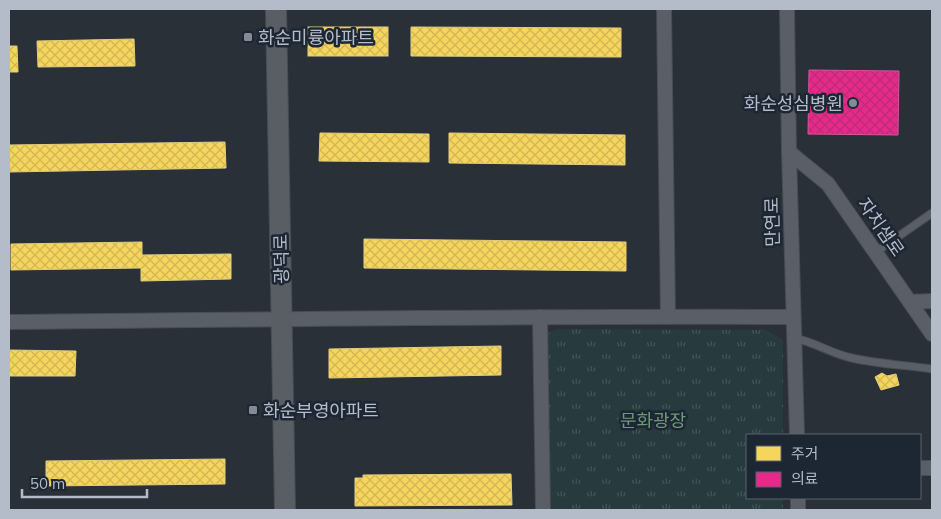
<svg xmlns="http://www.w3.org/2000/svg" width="941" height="519" font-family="Mulish,'Noto Sans KR',sans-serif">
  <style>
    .park { fill: url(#park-tufts) }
    .homes { fill: url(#homes-cross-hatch); stroke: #e2ce7d }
    .health { fill: url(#health-cross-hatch); stroke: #d8559d }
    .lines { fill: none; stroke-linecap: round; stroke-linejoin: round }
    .lane-casing { stroke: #484c53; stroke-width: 9 }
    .street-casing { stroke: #484c53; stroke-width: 16 }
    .secondary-casing { stroke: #484c53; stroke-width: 22 }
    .lane { stroke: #5a5e66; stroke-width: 7 }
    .street { stroke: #5a5e66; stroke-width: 14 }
    .secondary { stroke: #595d64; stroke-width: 20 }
    .poi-dot { fill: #848b96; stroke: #1d2633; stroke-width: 2 }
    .labels { text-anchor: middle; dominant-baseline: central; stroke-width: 5; stroke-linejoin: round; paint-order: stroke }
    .poi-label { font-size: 18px; fill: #b4bcc9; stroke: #1d2633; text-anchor: start }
    .street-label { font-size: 18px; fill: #b4bcc9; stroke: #1d2633 }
    .park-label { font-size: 18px; fill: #6b9a76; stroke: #1d2633 }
  </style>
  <defs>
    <pattern id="park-tufts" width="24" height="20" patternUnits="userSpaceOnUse" patternTransform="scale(1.25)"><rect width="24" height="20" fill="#273a3e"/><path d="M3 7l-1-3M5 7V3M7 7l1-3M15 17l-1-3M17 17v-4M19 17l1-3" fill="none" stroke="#445559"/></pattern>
    <pattern id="homes-cross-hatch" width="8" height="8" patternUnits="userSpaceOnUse" patternTransform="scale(1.25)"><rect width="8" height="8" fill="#f6d55c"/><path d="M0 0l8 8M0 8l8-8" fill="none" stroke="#d0b656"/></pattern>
    <pattern id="health-cross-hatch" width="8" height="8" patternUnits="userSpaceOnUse" patternTransform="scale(1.25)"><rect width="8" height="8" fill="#e7298a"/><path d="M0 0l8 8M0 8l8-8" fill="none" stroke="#bb2d76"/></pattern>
  </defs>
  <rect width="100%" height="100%" fill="#2a3038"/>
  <!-- park -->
  <path class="park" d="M 557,329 L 766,330 L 783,340 L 783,435 L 747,435 L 747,498 L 783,498 L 783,510 L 549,510 L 548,333 Z"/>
  <!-- homes -->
  <g class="homes">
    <rect x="308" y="27" width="80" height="29"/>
    <path d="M 411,27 L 621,28 L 621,57 L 411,56 Z"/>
    <path d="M 134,39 L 135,66 L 38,67 L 37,41 Z"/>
    <path d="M 9,46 L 17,46 L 18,72 L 9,72 Z"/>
    <path d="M 320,133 L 429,134 L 429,162 L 319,161 Z"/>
    <path d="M 449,133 L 625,135 L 625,165 L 449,163 Z"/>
    <path d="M 225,142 L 226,168 L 9,172 L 9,145 Z"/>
    <path d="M 364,239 L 626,242 L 626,271 L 364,268 Z"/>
    <path d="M 142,242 L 142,255 L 231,254 L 231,279 L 141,281 L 141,268 L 11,270 L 11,244 Z"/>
    <path d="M 501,346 L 501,375 L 329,378 L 329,349 Z"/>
    <path d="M 9,350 L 76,351 L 75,376 L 9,376 Z"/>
    <path d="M 882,373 L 887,376 L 896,374 L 899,385 L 881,390 L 875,377 Z"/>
    <path d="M 225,459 L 225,484 L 46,486 L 46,461 Z"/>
    <path d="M 511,474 L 512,505 L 355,506 L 355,478 L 363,478 L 363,475 Z"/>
  </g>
  <!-- health -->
  <path class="health" d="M 809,70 L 899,71 L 898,135 L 808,134 Z"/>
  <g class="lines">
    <defs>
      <g id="lane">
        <path d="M 876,252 L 932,213"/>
        <path d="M 794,338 C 815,342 832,354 852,358 C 878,364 905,365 932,369"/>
      </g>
      <g id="street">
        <path d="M 664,9 L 668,317"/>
        <path d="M 787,9 L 789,152 L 797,435"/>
        <path d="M 789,152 L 828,184 L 932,334"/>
        <path d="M 910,302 L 932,301"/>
        <path d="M 540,317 L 543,510"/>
        <path d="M 9,322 C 270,319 532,316 793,317"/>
        <path d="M 920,468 L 932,468"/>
        <path d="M 798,510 L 798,498"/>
      </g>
      <path id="secondary" d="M 276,9 L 285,510"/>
    </defs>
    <!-- lane casing -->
    <use href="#lane" class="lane-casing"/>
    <!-- street casing -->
    <use href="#street" class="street-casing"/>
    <!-- secondary casing -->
    <use href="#secondary" class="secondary-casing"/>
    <!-- lane -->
    <use href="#lane" class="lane"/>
    <!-- street -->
    <use href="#street" class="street"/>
    <!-- secondary -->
    <use href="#secondary" class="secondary"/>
  </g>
  <!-- markers -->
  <g class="poi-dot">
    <rect x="243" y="32" width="10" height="10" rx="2.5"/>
    <circle cx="853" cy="103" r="5"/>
    <rect x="248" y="405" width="10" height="10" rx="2.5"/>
  </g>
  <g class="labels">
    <!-- poi labels -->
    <g class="poi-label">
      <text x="258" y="37">화순미륭아파트</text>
      <text x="843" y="103" text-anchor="end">화순성심병원</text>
      <text x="263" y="410">화순부영아파트</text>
    </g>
    <!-- street labels -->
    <g class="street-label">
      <text transform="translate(772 222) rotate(-91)">만연로</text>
      <text transform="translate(881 227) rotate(55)">자치샘로</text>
      <text transform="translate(281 259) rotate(-91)">광덕로</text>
    </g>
    <!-- park labels -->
    <g class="park-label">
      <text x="653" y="420">문화광장</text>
    </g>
  </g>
  <!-- border -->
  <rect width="941" height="519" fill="none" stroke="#b4bcc9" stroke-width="20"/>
  <!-- legend -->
  <rect x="746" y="434" width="175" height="65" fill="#1d2633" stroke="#59626f"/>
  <rect x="756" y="446" width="25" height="15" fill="#f6d55c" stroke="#59626f"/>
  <text x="791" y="459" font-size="15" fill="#b4bcc9">주거</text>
  <rect x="756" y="472" width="25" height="15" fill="#e7298a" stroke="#59626f"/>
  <text x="791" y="484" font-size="15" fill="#b4bcc9">의료</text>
  <!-- scale -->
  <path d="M22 489v8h125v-8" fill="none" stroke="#b4bcc9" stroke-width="2.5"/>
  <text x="30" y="489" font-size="15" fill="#b4bcc9" stroke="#1d2633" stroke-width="4" paint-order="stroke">50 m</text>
</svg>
